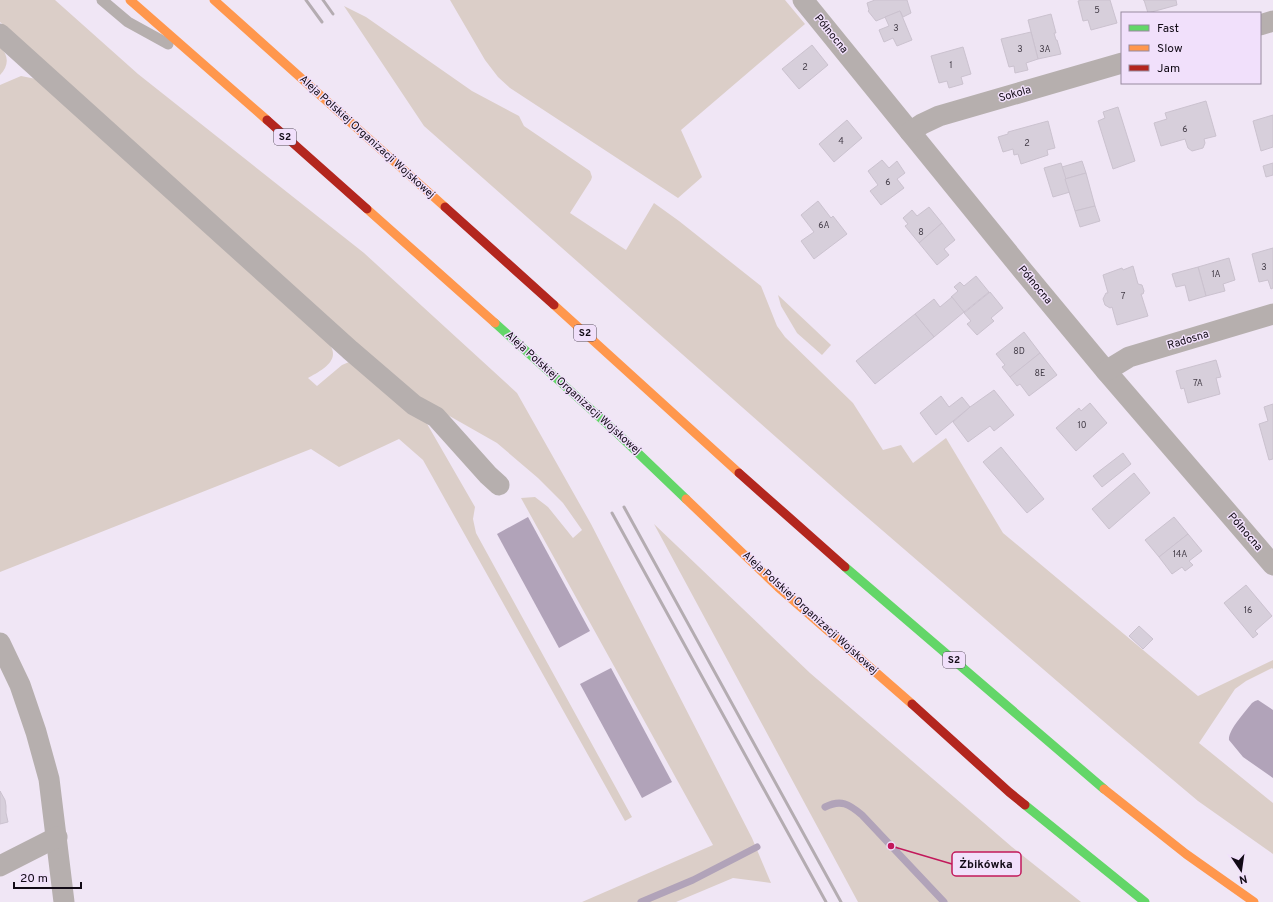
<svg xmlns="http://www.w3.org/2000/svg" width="1273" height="902" font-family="Overpass,sans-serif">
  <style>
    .green { fill: #dbcec8 }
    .water { fill: #b1a3b9 }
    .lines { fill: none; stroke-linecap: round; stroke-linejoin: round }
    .stream { stroke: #b1a3b9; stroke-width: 7 }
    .building { fill: #d7cfdb; stroke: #cbc2cf }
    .lane { stroke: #b6afae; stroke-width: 11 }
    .street { stroke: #b6afae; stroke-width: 21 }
    .fast { stroke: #63d668; stroke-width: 9 }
    .slow { stroke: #ff974d; stroke-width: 9 }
    .jam { stroke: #b3261e; stroke-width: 9 }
    .rail { stroke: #b4acb1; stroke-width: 3 }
    .labels { text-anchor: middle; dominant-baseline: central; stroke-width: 3; stroke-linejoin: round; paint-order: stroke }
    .number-label { font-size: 9px; fill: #443d48 }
    .shield { fill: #f1e0fb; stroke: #544a5a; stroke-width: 1 }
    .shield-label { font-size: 10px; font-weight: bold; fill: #110a15 }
    .street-label { font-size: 11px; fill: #110a15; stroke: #f1e0fb }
    .leader { fill: none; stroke: #c2185b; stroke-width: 1.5 }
    .callout-dot { fill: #c2185b; stroke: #f1e0fb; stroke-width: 1.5 }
    .callout { fill: #f1e0fb; stroke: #c2185b; stroke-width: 1.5 }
    .callout-label { font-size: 12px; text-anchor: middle; font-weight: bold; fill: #110a15 }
  </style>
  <rect width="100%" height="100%" fill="#f0e6f5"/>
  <!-- green -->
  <g class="green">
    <path d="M 0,0 L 55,0 L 138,74 L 364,253 L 517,393 L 591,524 L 752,838 L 771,883 L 733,878 L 676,902 L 582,902 L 713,845 L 521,498 L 535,497 L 548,507 L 573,538 L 582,530 L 563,503 L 538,478 L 497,443 L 409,393 L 0,22 Z"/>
    <path d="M 450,0 L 785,0 L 805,24 L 681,130 L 702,177 L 678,198 L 510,88 L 498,77 L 485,60 Z"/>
    <path d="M 344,6 L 366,17 L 472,91 L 519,116 L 524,126 L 590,171 L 592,177 L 591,180 L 570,213 L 626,250 L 654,203 L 679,221 L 761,286 L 777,326 L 785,337 L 853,403 L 883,450 L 901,445 L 913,463 L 946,438 L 1003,533 L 1198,696 L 1273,660 L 1273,669 L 1272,668 L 1246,681 L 1235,689 L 1199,743 L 1273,803 L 1273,854 L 1198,801 L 1116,732 L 846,499 L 424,126 Z"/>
    <path d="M 0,47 C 9,55 9,66 0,75 Z"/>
    <path d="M 21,76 L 36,79 L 330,345 C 332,348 333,351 333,354 C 333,365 317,373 308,378 L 317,386 L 342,365 L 349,362 L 426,422 L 475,507 L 473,519 L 476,533 L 632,817 L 625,821 L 423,460 L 399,439 L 339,467 L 311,449 L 0,572 L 0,85 Z"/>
    <path d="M 778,295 L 831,345 L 822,355 L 797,333 L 781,306 Z"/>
    <path d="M 654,524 L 810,673 L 1012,847 L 1081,902 L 858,902 Z"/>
  </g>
  <!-- water -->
  <g class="water">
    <path d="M 528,517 L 590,631 L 559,648 L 497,534 Z"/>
    <path d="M 611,668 L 672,782 L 642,798 L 580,684 Z"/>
    <path d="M 1258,700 L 1273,710 L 1273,778 L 1243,757 L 1229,740 C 1228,730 1246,711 1252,703 L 1255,701 Z"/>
  </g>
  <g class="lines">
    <!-- stream -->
    <g class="stream">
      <path d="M 825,807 C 841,799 849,804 862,815 L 944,902"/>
      <path d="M 641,902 L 693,880 L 757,847"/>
    </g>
  </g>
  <!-- building -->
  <g class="building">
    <path d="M 875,0 L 907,0 L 911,13 L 903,17 L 900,11 L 876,21 L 868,11 L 869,10 L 867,3 Z"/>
    <path d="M 1082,0 L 1110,0 L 1117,23 L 1091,30 L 1088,20 L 1083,21 L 1078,1 Z"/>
    <path d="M 1143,0 L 1176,0 L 1177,5 L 1148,13 L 1144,0 Z"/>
    <path d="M 900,11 L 912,40 L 897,46 L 893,38 L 884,42 L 879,30 L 889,26 L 885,17 Z"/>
    <path d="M 1051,14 L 1056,33 L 1054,33 L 1056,40 L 1057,40 L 1061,54 L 1038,59 L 1028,20 Z"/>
    <path d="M 1031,32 L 1038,59 L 1026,63 L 1028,70 L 1015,73 L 1014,66 L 1009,67 L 1001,39 Z"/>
    <path d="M 812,45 L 828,65 L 799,89 L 782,69 Z"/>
    <path d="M 963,47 L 971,74 L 961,77 L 963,84 L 949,88 L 947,81 L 939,83 L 931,56 Z"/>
    <path d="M 1206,101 L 1216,136 L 1204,139 L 1205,143 L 1203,148 L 1192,151 L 1188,148 L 1185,139 L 1161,146 L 1154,123 L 1167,119 L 1165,113 Z"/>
    <path d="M 1118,107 L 1135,161 L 1113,169 L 1098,121 L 1105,118 L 1103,112 Z"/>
    <path d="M 1273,115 L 1273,147 L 1261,151 L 1253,121 Z"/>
    <path d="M 847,120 L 862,138 L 834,162 L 819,144 Z"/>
    <path d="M 1048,121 L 1055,148 L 1047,150 L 1048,155 L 1021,164 L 1018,154 L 1014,155 L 1013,149 L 1003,152 L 998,137 L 1008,134 L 1008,132 Z"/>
    <path d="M 882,160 L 889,168 L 897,161 L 905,173 L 897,179 L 904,188 L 881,205 L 870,191 L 878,185 L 868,171 Z"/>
    <path d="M 1082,161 L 1086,173 L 1065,179 L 1062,167 Z"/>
    <path d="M 1061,163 L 1070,192 L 1053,197 L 1044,168 Z"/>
    <path d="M 1273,163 L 1273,175 L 1266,177 L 1263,166 Z"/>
    <path d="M 1086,173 L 1095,206 L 1075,211 L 1065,179 Z"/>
    <path d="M 818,201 L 831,218 L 833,216 L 847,234 L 814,259 L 801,241 L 814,232 L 801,215 Z"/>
    <path d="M 1095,206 L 1100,221 L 1080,227 L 1075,211 Z"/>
    <path d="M 929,207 L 942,223 L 919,243 L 905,226 L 908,224 L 903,218 L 912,210 L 917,216 Z"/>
    <path d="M 942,223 L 955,240 L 944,249 L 949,255 L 937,265 L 919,243 Z"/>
    <path d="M 1273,248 L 1273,288 L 1271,289 L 1268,280 L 1259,282 L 1252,254 Z"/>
    <path d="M 1229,258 L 1235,280 L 1223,284 L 1225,291 L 1206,296 L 1198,267 Z"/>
    <path d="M 1133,266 L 1138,284 L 1142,285 L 1144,291 L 1143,294 L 1141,294 L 1148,316 L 1117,325 L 1112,307 L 1110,308 L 1105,305 L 1103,299 L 1106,293 L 1108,293 L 1103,275 L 1122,268 L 1123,270 Z"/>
    <path d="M 1198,267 L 1206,296 L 1189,301 L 1185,285 L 1176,287 L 1172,274 Z"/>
    <path d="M 976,276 L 989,292 L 964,312 L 951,297 L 958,291 L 954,287 L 960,282 L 964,286 Z"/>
    <path d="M 990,292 L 1003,308 L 991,318 L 994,321 L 977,335 L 967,324 L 971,321 L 964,313 Z"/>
    <path d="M 952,297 L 964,312 L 934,337 L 915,314 L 934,299 L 940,307 Z"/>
    <path d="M 915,314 L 934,337 L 875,384 L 856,361 Z"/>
    <path d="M 1024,332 L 1040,353 L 1010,377 L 1002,367 L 1005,365 L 996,354 Z"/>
    <path d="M 1040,353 L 1057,375 L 1029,396 L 1020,384 L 1017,386 L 1010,377 Z"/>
    <path d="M 1216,360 L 1221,377 L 1216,378 L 1220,394 L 1188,403 L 1184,388 L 1181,389 L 1176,371 Z"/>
    <path d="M 994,390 L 1014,415 L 994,431 L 990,426 L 968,442 L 953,422 L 970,407 Z"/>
    <path d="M 941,396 L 949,407 L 962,397 L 970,407 L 936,435 L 920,413 Z"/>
    <path d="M 1090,403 L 1107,423 L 1076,451 L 1056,428 L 1079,408 L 1081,411 Z"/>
    <path d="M 1273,404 L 1273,459 L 1269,460 L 1259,424 L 1268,421 L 1264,407 Z"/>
    <path d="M 1001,447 L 1044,499 L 1027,513 L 983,462 Z"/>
    <path d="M 1123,453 L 1131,464 L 1102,487 L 1093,476 Z"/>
    <path d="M 1134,473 L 1150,493 L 1109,529 L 1092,509 Z"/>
    <path d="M 1174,517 L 1188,534 L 1159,557 L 1145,540 Z"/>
    <path d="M 1188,534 L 1202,551 L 1189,561 L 1193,565 L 1185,571 L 1182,567 L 1172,574 L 1159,557 Z"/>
    <path d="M 1246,585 L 1272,616 L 1255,631 L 1258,634 L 1253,638 L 1224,603 Z"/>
    <path d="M 1139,626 L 1153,639 L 1143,649 L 1129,636 Z"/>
    <path d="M 0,791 L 5,800 L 6,806 L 6,813 L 8,822 L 0,824 Z"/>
  </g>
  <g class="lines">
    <!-- lane -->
    <path class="lane" d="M 102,0 L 128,22 L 168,44"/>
    <!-- street -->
    <g class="street">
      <path d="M 803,0 L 1019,266 L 1106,371 L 1273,565"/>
      <path d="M 1260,25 L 1273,21"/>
      <path d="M 0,34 L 350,350 L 414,405 L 436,417 L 488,475 L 499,485"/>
      <path d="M 910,132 L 922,124 L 939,116 L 1122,63"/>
      <path d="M 1106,371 L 1129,357 L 1273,314"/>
      <path d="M 0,643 L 20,685 L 36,732 L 49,779 L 64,902"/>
      <path d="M 0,866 L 57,837"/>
    </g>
    <!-- fast -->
    <g class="fast">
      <path d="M 495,323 L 616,432 L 686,499"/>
      <path d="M 845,567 L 1104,789"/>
      <path d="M 1025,805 L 1145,902"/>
    </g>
    <!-- slow -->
    <g class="slow">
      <path d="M 130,0 L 267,120"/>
      <path d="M 214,0 L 445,207"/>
      <path d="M 367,209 L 495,323"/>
      <path d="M 554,305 L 739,473"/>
      <path d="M 686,499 L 778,587 L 912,704"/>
      <path d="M 1104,789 L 1186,854 L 1254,902"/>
    </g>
    <!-- jam -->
    <g class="jam">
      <path d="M 267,120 L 367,209"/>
      <path d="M 445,207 L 554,305"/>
      <path d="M 739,473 L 845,567"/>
      <path d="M 912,704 L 1009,792 L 1025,805"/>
    </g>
    <!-- rail -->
    <g class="rail">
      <path d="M 306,0 L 322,22"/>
      <path d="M 323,0 L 333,14"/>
      <path d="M 624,507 L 841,902"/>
      <path d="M 612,513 L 826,902"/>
    </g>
  </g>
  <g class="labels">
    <!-- number labels -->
    <g class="number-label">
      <text x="1097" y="10">5</text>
      <text x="896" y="28">3</text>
      <text x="1020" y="49">3</text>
      <text x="1045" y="49">3A</text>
      <text x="951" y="65">1</text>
      <text x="805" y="67">2</text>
      <text x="1185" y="129">6</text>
      <text x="841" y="141">4</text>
      <text x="1027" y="143">2</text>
      <text x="888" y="182">6</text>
      <text x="824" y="225">6A</text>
      <text x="921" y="232">8</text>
      <text x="1264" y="267">3</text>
      <text x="1216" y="274">1A</text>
      <text x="1123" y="296">7</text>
      <text x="1019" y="351">8D</text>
      <text x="1040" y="373">8E</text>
      <text x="1198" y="383">7A</text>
      <text x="1082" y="425">10</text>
      <text x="1180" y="554">14A</text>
      <text x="1248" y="610">16</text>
    </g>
    <!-- shield labels -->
    <g class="shield">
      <rect x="274" y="129" width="22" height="16" rx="3"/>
      <rect x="574" y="325" width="22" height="16" rx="3"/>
      <rect x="943" y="652" width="22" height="16" rx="3"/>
    </g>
    <g class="shield-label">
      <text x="285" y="137">S2</text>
      <text x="585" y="333">S2</text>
      <text x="954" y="660">S2</text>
    </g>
    <!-- street labels -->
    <g class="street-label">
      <text transform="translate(831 34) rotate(51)">Północna</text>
      <text transform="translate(1015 94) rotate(-16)">Sokola</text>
      <text transform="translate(367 137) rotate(42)">Aleja Polskiej Organizacji Wojskowej</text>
      <text transform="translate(1035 285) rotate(50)">Północna</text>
      <text transform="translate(1188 340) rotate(-17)">Radosna</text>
      <text transform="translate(573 393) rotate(42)">Aleja Polskiej Organizacji Wojskowej</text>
      <text transform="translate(1245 532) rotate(49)">Północna</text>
      <text transform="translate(810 613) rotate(42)">Aleja Polskiej Organizacji Wojskowej</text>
    </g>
  </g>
  <!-- callouts -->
  <path class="leader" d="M891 846L952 864"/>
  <circle class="callout-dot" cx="891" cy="846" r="4"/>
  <rect class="callout" x="952" y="852" width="69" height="24" rx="4"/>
  <g class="callout-label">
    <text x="986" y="868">Żbikówka</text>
  </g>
  <!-- legend -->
  <rect x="1121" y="12" width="140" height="72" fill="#f1e0fb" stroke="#978a9f"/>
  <rect x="1129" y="25" width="20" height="6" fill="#63d668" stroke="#978a9f"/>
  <text x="1157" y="32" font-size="12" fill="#110a15">Fast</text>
  <rect x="1129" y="45" width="20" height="6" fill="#ff974d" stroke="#978a9f"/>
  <text x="1157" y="52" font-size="12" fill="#110a15">Slow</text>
  <rect x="1129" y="65" width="20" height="6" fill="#b3261e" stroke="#978a9f"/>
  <text x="1157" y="72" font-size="12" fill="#110a15">Jam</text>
  <!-- north arrow -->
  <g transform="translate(1241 870) rotate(167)" stroke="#f1e0fb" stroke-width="3" paint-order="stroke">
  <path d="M0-3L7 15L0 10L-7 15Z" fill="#110a15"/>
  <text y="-6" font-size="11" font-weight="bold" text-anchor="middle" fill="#110a15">N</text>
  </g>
  <!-- scale -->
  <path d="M14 882v6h67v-6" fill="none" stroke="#110a15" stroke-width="2"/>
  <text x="20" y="882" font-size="12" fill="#110a15" stroke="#f1e0fb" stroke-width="3" paint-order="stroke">20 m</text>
</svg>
